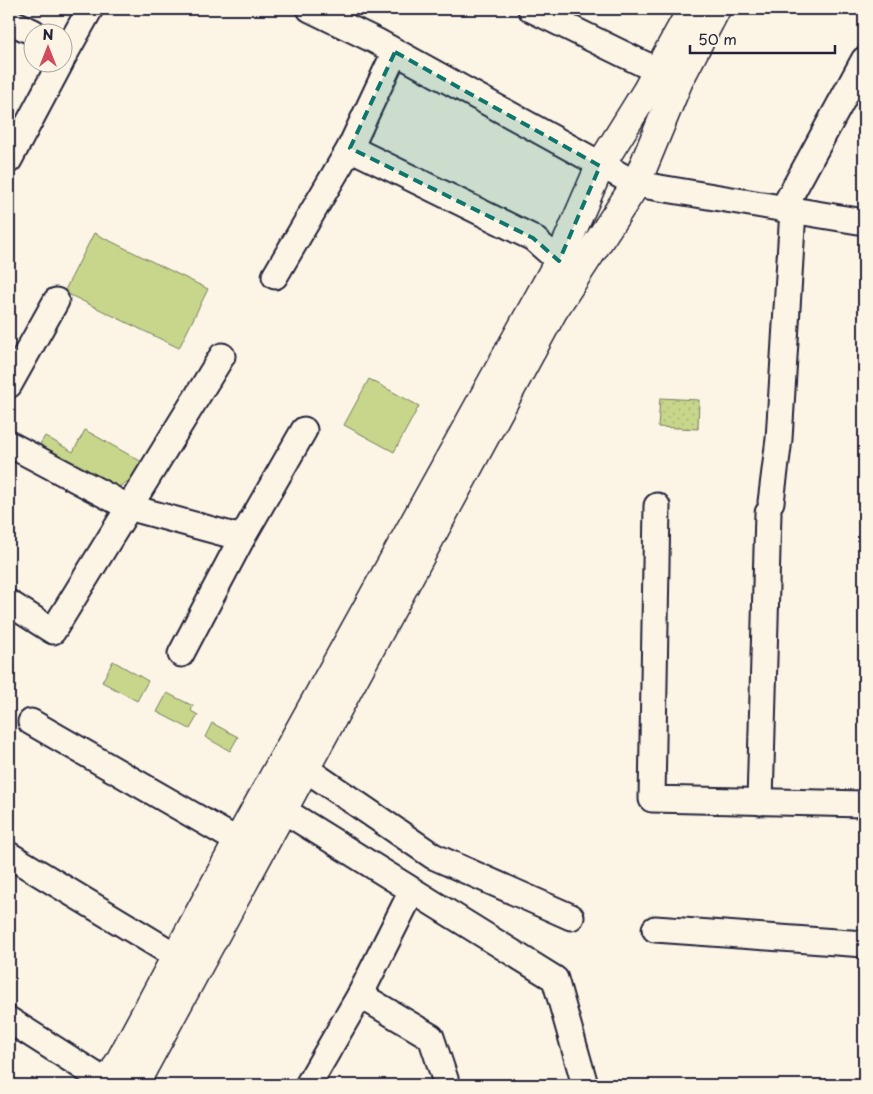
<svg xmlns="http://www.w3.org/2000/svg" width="873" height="1094" font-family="'Playpen Sans',sans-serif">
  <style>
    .grass { fill: #c7d68a; stroke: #747c62 }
    .garden { fill: url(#garden-dots); stroke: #747c62 }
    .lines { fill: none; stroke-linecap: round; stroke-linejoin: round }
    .minor-casing { stroke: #22223b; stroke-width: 29 }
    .major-casing { stroke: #22223b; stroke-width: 31 }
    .minor { stroke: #fcf5e5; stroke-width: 25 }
    .major { stroke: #fcf5e5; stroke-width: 28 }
    .marked { fill: #0f766e; fill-opacity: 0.2; stroke: #0f766e; stroke-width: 4; stroke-dasharray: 10 6; stroke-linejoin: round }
  </style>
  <defs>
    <pattern id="garden-dots" width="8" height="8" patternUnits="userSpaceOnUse" patternTransform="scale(1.25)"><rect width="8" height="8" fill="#c7d68a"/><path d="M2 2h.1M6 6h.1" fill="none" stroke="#abb778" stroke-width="1.8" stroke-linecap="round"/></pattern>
  </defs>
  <rect width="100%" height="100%" fill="#fcf5e5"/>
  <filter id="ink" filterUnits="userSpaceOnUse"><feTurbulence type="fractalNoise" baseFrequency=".02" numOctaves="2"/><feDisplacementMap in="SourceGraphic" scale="10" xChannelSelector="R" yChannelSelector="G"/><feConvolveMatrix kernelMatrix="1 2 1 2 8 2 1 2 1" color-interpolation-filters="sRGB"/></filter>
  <g filter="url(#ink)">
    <!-- grass -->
    <g class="grass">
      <path d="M 94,233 L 208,289 L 179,348 L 64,292 Z"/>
      <path d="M 369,379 L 419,406 L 394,452 L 344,425 Z"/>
      <path d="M 85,430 L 142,462 L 132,479 L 117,488 L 35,452 L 45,436 L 73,452 Z"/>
      <path d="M 113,661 L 148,681 L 137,701 L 102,682 Z"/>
      <path d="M 167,693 L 193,706 L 191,711 L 198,715 L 190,729 L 157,712 Z"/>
      <path d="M 212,723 L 238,737 L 230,751 L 205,737 Z"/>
    </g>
    <!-- garden -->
    <path class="garden" d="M 660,398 L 699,400 L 698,429 L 658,427 Z"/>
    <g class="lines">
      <defs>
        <g id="minor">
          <path d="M 310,9 L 376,41 L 636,184 L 864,222"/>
          <path d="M 531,9 L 658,71"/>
          <path d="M 9,21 L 33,32"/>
          <path d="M 62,59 L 90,9"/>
          <path d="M 350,148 L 533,238 L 559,261"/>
          <path d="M 9,160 L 61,62"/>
          <path d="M 783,209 L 864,60"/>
          <path d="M 275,276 L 350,148 L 395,52"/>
          <path d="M 9,385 L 56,301"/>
          <path d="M 9,444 L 128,507 L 242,538"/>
          <path d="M 771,502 L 779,439 L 793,210"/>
          <path d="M 657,506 L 652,799 L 864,804"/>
          <path d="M 9,603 L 53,631 L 222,356"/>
          <path d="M 181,654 L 242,538 L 304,430"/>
          <path d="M 31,722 L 238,841"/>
          <path d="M 306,769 L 433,856 L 571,917"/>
          <path d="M 760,802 L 768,513"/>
          <path d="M 283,810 L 555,979 L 585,1085"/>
          <path d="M 9,855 L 176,956"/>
          <path d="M 655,929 L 864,944"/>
          <path d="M 360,995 L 431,1037 L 447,1085"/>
          <path d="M 9,1020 L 108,1083"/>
          <path d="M 308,1085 L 360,995 L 412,891"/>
        </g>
        <g id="major">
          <path d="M 107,1085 L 238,841 L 559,261 L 600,166 L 646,92 L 692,9"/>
          <path d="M 134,1085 L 553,311 L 636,184 L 679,80 L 716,9"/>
        </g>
      </defs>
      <!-- minor casing -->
      <use href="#minor" class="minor-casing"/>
      <!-- major casing -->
      <use href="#major" class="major-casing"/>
      <!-- minor -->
      <use href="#minor" class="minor"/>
      <!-- major -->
      <use href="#major" class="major"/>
    </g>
  </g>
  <!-- marked area -->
  <path class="marked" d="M 395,52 L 600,166 L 559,261 L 533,238 L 350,148 Z"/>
  <!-- margin -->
  <rect width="873" height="1094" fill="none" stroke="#fcf5e5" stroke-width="30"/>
  <rect x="15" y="15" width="843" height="1064" fill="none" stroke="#22223b" stroke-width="2" filter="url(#ink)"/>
  <!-- north arrow -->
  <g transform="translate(48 48)"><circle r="24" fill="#fcf5e5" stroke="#a5a1a1"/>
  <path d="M0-4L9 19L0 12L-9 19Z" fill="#d1495b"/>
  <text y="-8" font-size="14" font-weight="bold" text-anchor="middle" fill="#22223b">N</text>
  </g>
  <!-- scale -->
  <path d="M690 45v8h145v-8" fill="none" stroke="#22223b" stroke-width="2.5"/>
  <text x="698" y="45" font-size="15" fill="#22223b" stroke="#fcf5e5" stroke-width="4" paint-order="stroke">50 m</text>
</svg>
